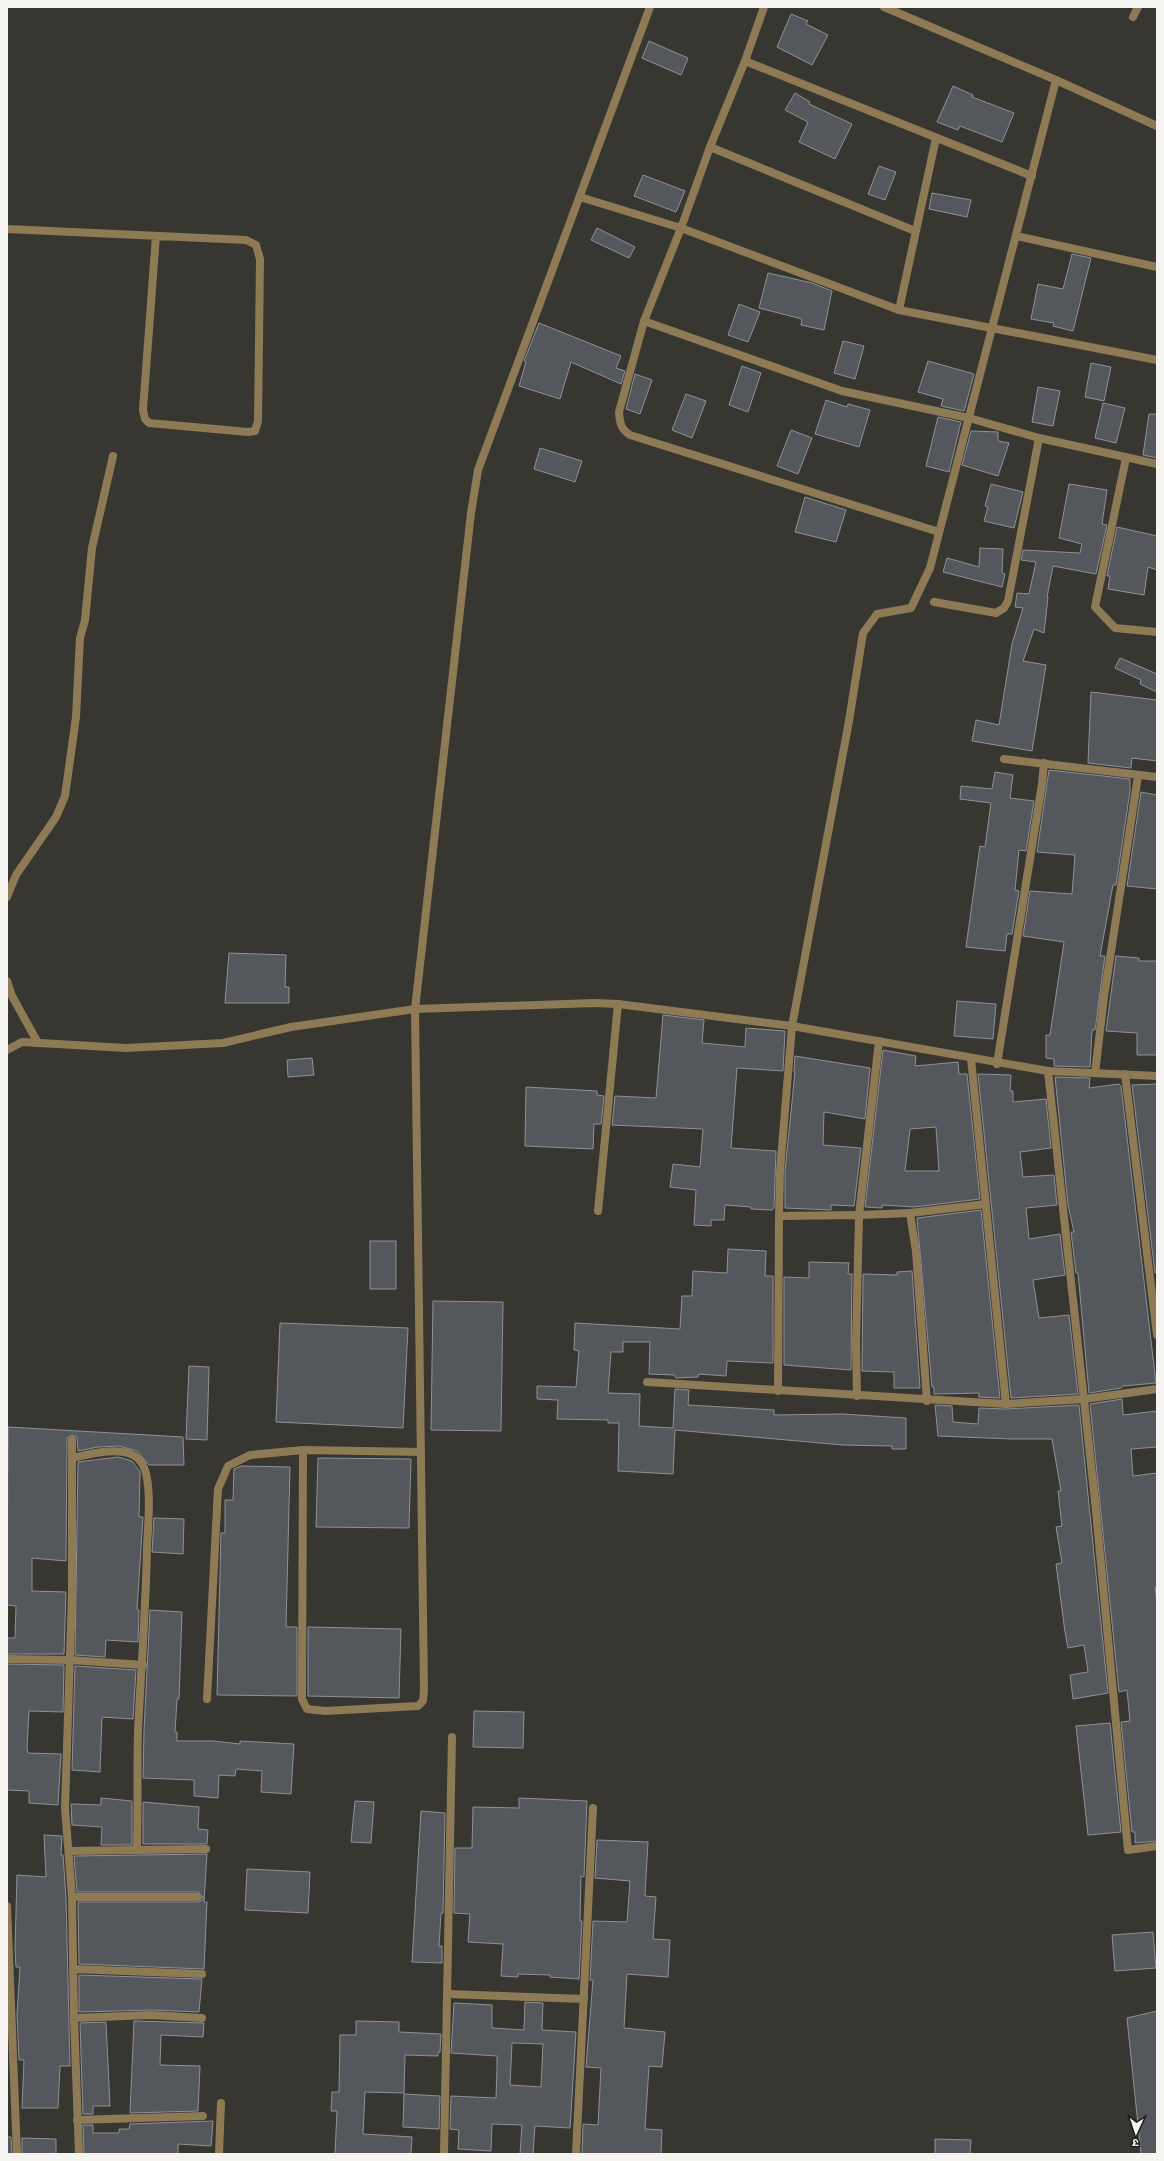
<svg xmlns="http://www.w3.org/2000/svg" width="1164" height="2161" font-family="Manrope,'Noto Sans Devanagari',sans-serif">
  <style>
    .building { fill: #54575c; stroke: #8e9297; fill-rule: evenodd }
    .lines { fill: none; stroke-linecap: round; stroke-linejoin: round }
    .minor { stroke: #8e7b56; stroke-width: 8 }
  </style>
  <rect width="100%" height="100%" fill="#383631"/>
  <!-- building -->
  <g class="building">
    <path d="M 791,14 L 808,21 L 806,24 L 828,35 L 812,65 L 777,47 Z"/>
    <path d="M 649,41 L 688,58 L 681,75 L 642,58 Z"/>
    <path d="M 953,86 L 973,95 L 972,97 L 1014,113 L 1002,142 L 960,126 L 958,130 L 937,122 Z"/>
    <path d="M 795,93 L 810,102 L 809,104 L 852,124 L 835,159 L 799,142 L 808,122 L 785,110 Z"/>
    <path d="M 879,166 L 896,172 L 885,200 L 868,194 Z"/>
    <path d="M 643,175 L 685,191 L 676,212 L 634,196 Z"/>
    <path d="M 932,193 L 971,200 L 967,217 L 929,209 Z"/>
    <path d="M 597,228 L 635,247 L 629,258 L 591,240 Z"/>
    <path d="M 1072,254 L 1091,258 L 1073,331 L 1053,326 L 1054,323 L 1031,319 L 1038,284 L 1063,289 Z"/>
    <path d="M 768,273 L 812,283 L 832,291 L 824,330 L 801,325 L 802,319 L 759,308 Z"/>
    <path d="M 739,304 L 760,312 L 748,342 L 728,335 Z"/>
    <path d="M 539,323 L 621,356 L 616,368 L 625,371 L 621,384 L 571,362 L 560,399 L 519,386 L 526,362 L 524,361 Z"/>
    <path d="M 843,341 L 864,346 L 855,379 L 834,373 Z"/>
    <path d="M 928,361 L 974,374 L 964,411 L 941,406 L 943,399 L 918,392 Z"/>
    <path d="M 1091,363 L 1111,367 L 1104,401 L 1085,397 Z"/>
    <path d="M 742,366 L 761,373 L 748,412 L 729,405 Z"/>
    <path d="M 635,374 L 652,380 L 640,414 L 626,409 Z"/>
    <path d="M 1038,387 L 1060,391 L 1053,426 L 1032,422 Z"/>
    <path d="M 686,394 L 706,401 L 692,438 L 672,430 Z"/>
    <path d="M 826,400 L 847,407 L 848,404 L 870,410 L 859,447 L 815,434 Z"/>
    <path d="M 1103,403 L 1125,408 L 1116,443 L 1095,438 Z"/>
    <path d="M 1149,414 L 1157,414 L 1157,458 L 1143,455 Z"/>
    <path d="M 938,417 L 961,422 L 949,472 L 926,466 Z"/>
    <path d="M 791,430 L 812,438 L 798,474 L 777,466 Z"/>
    <path d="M 971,431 L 998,432 L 998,441 L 1009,443 L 998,476 L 962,465 Z"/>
    <path d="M 540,448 L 582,461 L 575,482 L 534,469 Z"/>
    <path d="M 991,484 L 1023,492 L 1014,528 L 984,521 L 988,507 L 985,506 Z"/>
    <path d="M 1069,484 L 1107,490 L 1102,524 L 1107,525 L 1096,574 L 1053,566 L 1047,597 L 1048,597 L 1044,633 L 1034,629 L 1023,661 L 1046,665 L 1032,751 L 972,741 L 976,720 L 999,725 L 1012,644 L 1023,608 L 1015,607 L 1017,593 L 1029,594 L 1036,562 L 1021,560 L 1023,550 L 1080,553 L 1082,544 L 1059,538 Z"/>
    <path d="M 805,497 L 846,510 L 836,542 L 795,532 Z"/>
    <path d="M 1117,527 L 1157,536 L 1157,570 L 1148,567 L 1144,595 L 1108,589 L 1110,576 L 1107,576 Z"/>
    <path d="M 980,548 L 1003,549 L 1002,573 L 1005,574 L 1002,587 L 943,572 L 947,558 L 979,567 Z"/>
    <path d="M 1120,658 L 1157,674 L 1157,692 L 1140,684 L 1141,680 L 1115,668 Z"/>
    <path d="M 1091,692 L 1157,700 L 1157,761 L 1132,758 L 1131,768 L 1088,763 Z"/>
    <path d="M 1049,770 L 1130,779 L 1130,791 L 1116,885 L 1113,885 L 1100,956 L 1105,956 L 1095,1030 L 1092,1030 L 1090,1067 L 1054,1066 L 1054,1059 L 1046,1058 L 1046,1035 L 1050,1035 L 1064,942 L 1023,936 L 1030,891 L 1072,894 L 1075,855 L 1037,852 Z"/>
    <path d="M 995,772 L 1013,775 L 1010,798 L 1034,801 L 1026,851 L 1019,850 L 1015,890 L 1019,891 L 1012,934 L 1007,934 L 1005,951 L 966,947 L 980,846 L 985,847 L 991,803 L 960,799 L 961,786 L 992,789 Z"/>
    <path d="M 1141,792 L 1157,795 L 1157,889 L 1127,886 Z"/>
    <path d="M 229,953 L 286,955 L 285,987 L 289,987 L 289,1003 L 225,1003 Z"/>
    <path d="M 1116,956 L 1139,958 L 1139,961 L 1157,961 L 1157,1055 L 1137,1055 L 1137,1033 L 1106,1031 Z"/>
    <path d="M 957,1001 L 996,1004 L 993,1039 L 954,1036 Z"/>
    <path d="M 663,1015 L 704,1020 L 702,1043 L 745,1047 L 746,1028 L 785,1031 L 783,1071 L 737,1068 L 731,1148 L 776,1151 L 774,1208 L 772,1210 L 751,1209 L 751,1207 L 725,1205 L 724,1220 L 711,1220 L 711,1226 L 694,1225 L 696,1190 L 670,1187 L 673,1164 L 700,1167 L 703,1129 L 612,1125 L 615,1096 L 656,1098 Z"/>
    <path d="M 883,1050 L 916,1056 L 915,1066 L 958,1062 L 959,1074 L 967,1074 L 980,1199 L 914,1207 L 882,1205 L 882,1208 L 865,1207 ZM 936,1127 L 939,1171 L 905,1171 L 910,1129 Z"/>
    <path d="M 795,1056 L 870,1068 L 865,1119 L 824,1112 L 823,1145 L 861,1148 L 854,1206 L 831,1205 L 831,1210 L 785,1208 L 785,1171 L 795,1072 L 794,1072 Z"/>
    <path d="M 312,1058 L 314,1075 L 288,1077 L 287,1060 Z"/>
    <path d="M 978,1074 L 1011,1075 L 1010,1091 L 1013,1091 L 1013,1102 L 1046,1099 L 1051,1148 L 1020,1152 L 1023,1177 L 1054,1175 L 1057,1205 L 1026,1208 L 1029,1239 L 1060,1234 L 1065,1275 L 1033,1280 L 1039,1318 L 1069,1315 L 1078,1394 L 1011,1398 Z"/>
    <path d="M 1055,1077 L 1090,1078 L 1089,1088 L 1119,1084 L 1121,1086 L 1156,1383 L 1123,1386 L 1121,1388 L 1089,1393 L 1078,1273 L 1076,1273 L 1071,1232 L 1074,1232 L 1068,1205 Z"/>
    <path d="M 1157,1084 L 1157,1272 L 1155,1273 L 1132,1085 Z"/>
    <path d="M 526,1087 L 597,1091 L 597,1095 L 604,1096 L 601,1124 L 594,1124 L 593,1149 L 525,1146 Z"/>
    <path d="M 981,1210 L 1000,1398 L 979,1397 L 979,1393 L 934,1394 L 934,1387 L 932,1387 L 917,1218 Z"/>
    <rect x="370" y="1241" width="26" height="48"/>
    <path d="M 728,1249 L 766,1251 L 765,1276 L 773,1276 L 773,1363 L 727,1361 L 726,1376 L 699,1374 L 698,1377 L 676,1378 L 674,1375 L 649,1374 L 650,1342 L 623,1342 L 623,1352 L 611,1352 L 608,1393 L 640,1394 L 639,1426 L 673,1428 L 675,1389 L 689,1390 L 688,1405 L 774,1410 L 774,1415 L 842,1414 L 906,1418 L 906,1449 L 892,1449 L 892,1446 L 843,1445 L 675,1430 L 673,1474 L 618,1471 L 619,1423 L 608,1423 L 608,1420 L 557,1419 L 558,1400 L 537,1399 L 537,1386 L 576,1387 L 579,1351 L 574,1350 L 575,1323 L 680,1329 L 682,1296 L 692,1296 L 693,1271 L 727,1273 Z"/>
    <path d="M 809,1262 L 849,1263 L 848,1274 L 852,1274 L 851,1370 L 784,1365 L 784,1277 L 809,1278 Z"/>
    <path d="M 912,1271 L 920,1388 L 894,1388 L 894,1372 L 862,1371 L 863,1274 L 897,1275 L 897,1272 Z"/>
    <path d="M 433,1301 L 503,1302 L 501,1431 L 431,1430 Z"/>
    <path d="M 280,1323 L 408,1328 L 403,1428 L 276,1422 Z"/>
    <path d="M 189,1366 L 209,1367 L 207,1440 L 186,1439 Z"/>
    <path d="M 1122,1399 L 1123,1415 L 1157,1411 L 1157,1447 L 1131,1449 L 1133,1476 L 1157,1473 L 1157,1587 L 1155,1587 L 1157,1604 L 1157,1841 L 1135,1843 L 1135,1832 L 1132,1832 L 1121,1722 L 1130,1721 L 1127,1690 L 1119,1692 L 1090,1404 Z"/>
    <path d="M 935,1405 L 952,1406 L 953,1422 L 978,1424 L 979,1408 L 1006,1409 L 1079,1405 L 1108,1693 L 1073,1699 L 1070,1675 L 1088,1672 L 1084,1645 L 1068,1648 L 1065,1632 L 1056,1564 L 1062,1563 L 1056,1527 L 1062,1526 L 1058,1491 L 1061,1491 L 1052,1439 L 1012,1439 L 938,1436 Z"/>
    <path d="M 8,1427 L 183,1437 L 184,1465 L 149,1465 L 137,1451 L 119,1446 L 98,1447 L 78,1451 L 77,1437 L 72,1435 L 67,1438 L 66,1561 L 32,1558 L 32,1591 L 66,1592 L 64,1654 L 7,1654 L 7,1638 L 15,1638 L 16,1606 L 7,1605 Z"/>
    <path d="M 118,1457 L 132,1461 L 140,1472 L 139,1517 L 143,1517 L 137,1609 L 139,1610 L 138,1642 L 106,1640 L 105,1657 L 75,1655 L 78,1462 Z"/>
    <path d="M 318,1458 L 411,1459 L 409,1528 L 316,1527 Z"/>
    <path d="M 241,1466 L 290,1467 L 286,1627 L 297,1627 L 297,1696 L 217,1695 L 221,1533 L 225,1533 L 225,1500 L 233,1500 L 234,1469 Z"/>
    <path d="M 154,1518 L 184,1519 L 183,1554 L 152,1552 Z"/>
    <path d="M 150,1610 L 182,1612 L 179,1699 L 177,1699 L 175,1732 L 177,1732 L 177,1741 L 213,1741 L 240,1744 L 240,1741 L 294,1744 L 291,1794 L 261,1792 L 262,1771 L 236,1769 L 235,1776 L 219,1775 L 218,1798 L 194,1796 L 194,1780 L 143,1778 L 144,1731 Z"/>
    <path d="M 308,1627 L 401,1629 L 399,1698 L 308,1696 Z"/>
    <path d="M 7,1664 L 64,1665 L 63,1712 L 29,1711 L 27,1748 L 28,1753 L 61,1754 L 58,1805 L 29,1803 L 29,1791 L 7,1790 Z"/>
    <path d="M 75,1666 L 136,1670 L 133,1719 L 102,1717 L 100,1772 L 72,1770 Z"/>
    <path d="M 474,1711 L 524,1712 L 523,1748 L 473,1747 Z"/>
    <path d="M 1110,1723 L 1121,1832 L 1088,1835 L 1076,1726 Z"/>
    <path d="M 101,1798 L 132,1801 L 132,1845 L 101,1845 L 102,1827 L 72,1825 L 71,1804 L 101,1805 Z"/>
    <path d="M 519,1798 L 587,1801 L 584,1877 L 581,1876 L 580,1921 L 582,1921 L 579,1979 L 550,1977 L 550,1975 L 518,1974 L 518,1977 L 501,1976 L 503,1944 L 468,1942 L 470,1914 L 454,1913 L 455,1848 L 472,1848 L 473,1807 L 519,1808 Z"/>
    <path d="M 355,1801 L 374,1802 L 371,1843 L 351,1842 Z"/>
    <path d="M 143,1802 L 199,1807 L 198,1829 L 208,1830 L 207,1844 L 143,1844 Z"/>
    <path d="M 421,1811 L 445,1813 L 443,1913 L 441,1913 L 439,1946 L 442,1946 L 442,1963 L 412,1962 Z"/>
    <path d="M 44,1835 L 62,1836 L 61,1855 L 63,1855 L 66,1897 L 70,2066 L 60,2066 L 58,2108 L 22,2108 L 24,2060 L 19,2060 L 17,2014 L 20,1967 L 16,1967 L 15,1950 L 17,1875 L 46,1877 Z"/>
    <path d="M 597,1840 L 648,1842 L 645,1896 L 656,1897 L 653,1939 L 670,1940 L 668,1977 L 627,1974 L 624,2028 L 665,2032 L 662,2067 L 649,2066 L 645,2129 L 662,2130 L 661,2154 L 582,2154 L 583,2124 L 598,2125 L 601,2068 L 586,2067 L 593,1980 L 590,1980 L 593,1921 L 627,1922 L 630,1881 L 595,1878 Z"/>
    <path d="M 207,1854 L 204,1902 L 207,1902 L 204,1969 L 79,1964 L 78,1902 L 198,1902 L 203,1900 L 203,1897 L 198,1892 L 77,1892 L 74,1856 Z"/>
    <path d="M 247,1869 L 310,1872 L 308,1913 L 245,1910 Z"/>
    <path d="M 1153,1932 L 1156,1968 L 1115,1971 L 1112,1935 Z"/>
    <path d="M 79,1975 L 202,1979 L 199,2012 L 151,2010 L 79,2012 Z"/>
    <path d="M 525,2002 L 543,2003 L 542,2030 L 576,2032 L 570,2128 L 535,2126 L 533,2154 L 520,2154 L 522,2125 L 492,2124 L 491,2151 L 458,2149 L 459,2130 L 450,2129 L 451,2096 L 496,2098 L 497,2068 L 497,2056 L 451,2053 L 454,2003 L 492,2005 L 492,2028 L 524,2030 ZM 512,2043 L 543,2044 L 541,2087 L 510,2085 Z"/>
    <path d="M 1157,2011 L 1157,2154 L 1141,2154 L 1127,2018 Z"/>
    <path d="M 134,2021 L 204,2023 L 203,2037 L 161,2035 L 160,2065 L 200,2066 L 198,2111 L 130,2113 Z"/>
    <path d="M 356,2021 L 399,2022 L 399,2032 L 441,2034 L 440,2052 L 438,2052 L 438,2056 L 405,2055 L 404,2093 L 365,2092 L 363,2134 L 412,2137 L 411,2154 L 335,2154 L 337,2111 L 331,2111 L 332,2092 L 339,2092 L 340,2035 L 356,2035 Z"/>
    <path d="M 106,2022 L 110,2106 L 93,2106 L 93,2114 L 83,2114 L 80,2023 Z"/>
    <path d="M 404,2094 L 440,2096 L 439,2129 L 403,2127 Z"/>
    <path d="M 213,2121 L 211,2146 L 178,2144 L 178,2154 L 84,2154 L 83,2125 L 93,2125 L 93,2133 L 119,2133 L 119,2129 L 129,2129 L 130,2124 Z"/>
    <path d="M 7,2137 L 11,2137 L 12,2154 L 7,2154 Z"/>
    <path d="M 22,2138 L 56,2139 L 56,2154 L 22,2154 Z"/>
    <path d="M 935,2139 L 971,2140 L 970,2154 L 935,2154 Z"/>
  </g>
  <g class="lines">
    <!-- minor -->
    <g class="minor">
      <path d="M 764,7 L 745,61 L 710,147 L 681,228 L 644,321 L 619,412 C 620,423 620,428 630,435 L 939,532"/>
      <path d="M 884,7 L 1056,80 L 1157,126"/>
      <path d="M 1133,17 L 1138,7"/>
      <path d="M 745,61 L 1032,176"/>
      <path d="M 710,147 L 915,231"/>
      <path d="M 580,197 L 681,228 L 899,310 L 1157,360"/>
      <path d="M 7,229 L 246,240 L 256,245 L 260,259 L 258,421 L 255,431 L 248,432 L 149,423 L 145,419 L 143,410 L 156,236"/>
      <path d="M 1016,236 L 1157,267"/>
      <path d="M 899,310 L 936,138"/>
      <path d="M 644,321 L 842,391 L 969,418 L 1039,438 L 1157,464"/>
      <path d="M 1126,458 L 1095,607 L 1115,628 L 1157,632"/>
      <path d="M 934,602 L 996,613 L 1004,608 L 1008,601 L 1039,438"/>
      <path d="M 1004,759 L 1157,777"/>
      <path d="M 7,897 L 16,875 L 56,817 L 65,796 L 76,717 L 80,638 L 85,620 L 92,548 L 113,456"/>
      <path d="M 7,981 L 12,996 L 38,1043"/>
      <path d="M 879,1041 L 859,1215 L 910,1213 L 986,1204"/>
      <path d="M 7,1050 L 22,1042 L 126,1048 L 223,1043 L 291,1027 L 415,1009 L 595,1003 L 618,1004 L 792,1026 L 1048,1071 L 1157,1076"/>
      <path d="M 971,1059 L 1006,1404"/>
      <path d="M 997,1064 L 1042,784 L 1044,763"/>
      <path d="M 1048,1071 L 1095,1501 L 1128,1850 L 1157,1846"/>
      <path d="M 1095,1073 L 1104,997 L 1138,776"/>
      <path d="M 1125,1074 L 1157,1335"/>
      <path d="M 598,1211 L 618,1004"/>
      <path d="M 910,1213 L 916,1252 L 927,1401"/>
      <path d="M 647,1382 L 1006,1404 L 1084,1399 L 1157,1389"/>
      <path d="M 778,1391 L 779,1216"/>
      <path d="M 857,1396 L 856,1344 L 859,1215 L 779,1216 L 780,1171 L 792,1026 L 849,721 L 863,633 L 877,614 L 911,608 L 930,568 L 1056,80"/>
      <path d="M 72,1440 L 72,1593 L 65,1808 L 72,1897 L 74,2018 L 79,2154"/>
      <path d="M 303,1450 L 302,1699 L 307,1709 L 325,1711 L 418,1706 L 423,1701 L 424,1690 L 415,1009 L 471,513 L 478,470 L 650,7"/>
      <path d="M 72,1458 C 90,1454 128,1443 141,1462 C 153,1478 148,1526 147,1546 C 146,1608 141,1669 138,1731 C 137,1770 138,1810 137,1849"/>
      <path d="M 7,1659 L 70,1660 L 143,1665"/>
      <path d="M 207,1699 L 218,1489 L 228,1466 L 250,1455 L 303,1450 L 421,1452"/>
      <path d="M 69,1851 L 206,1849"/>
      <path d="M 72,1897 L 198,1897"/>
      <path d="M 7,1906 L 17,2154"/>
      <path d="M 73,1969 L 202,1974"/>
      <path d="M 448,1994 L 584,1999"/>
      <path d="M 74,2018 L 151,2015 L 202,2018"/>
      <path d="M 77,2120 L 203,2116"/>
      <path d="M 219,2154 L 221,2103"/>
      <path d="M 444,2154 L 452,1737"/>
      <path d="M 576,2154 L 593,1808"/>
    </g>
  </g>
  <!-- border -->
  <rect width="1164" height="2161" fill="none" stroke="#f5f4f0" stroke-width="16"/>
  <!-- north arrow -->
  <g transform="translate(1136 2133) rotate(183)" stroke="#1f1d1b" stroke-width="3" paint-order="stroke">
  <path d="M0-3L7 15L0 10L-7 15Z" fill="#f5f4f0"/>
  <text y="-6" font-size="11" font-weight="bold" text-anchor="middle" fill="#f5f4f0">उ</text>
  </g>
</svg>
